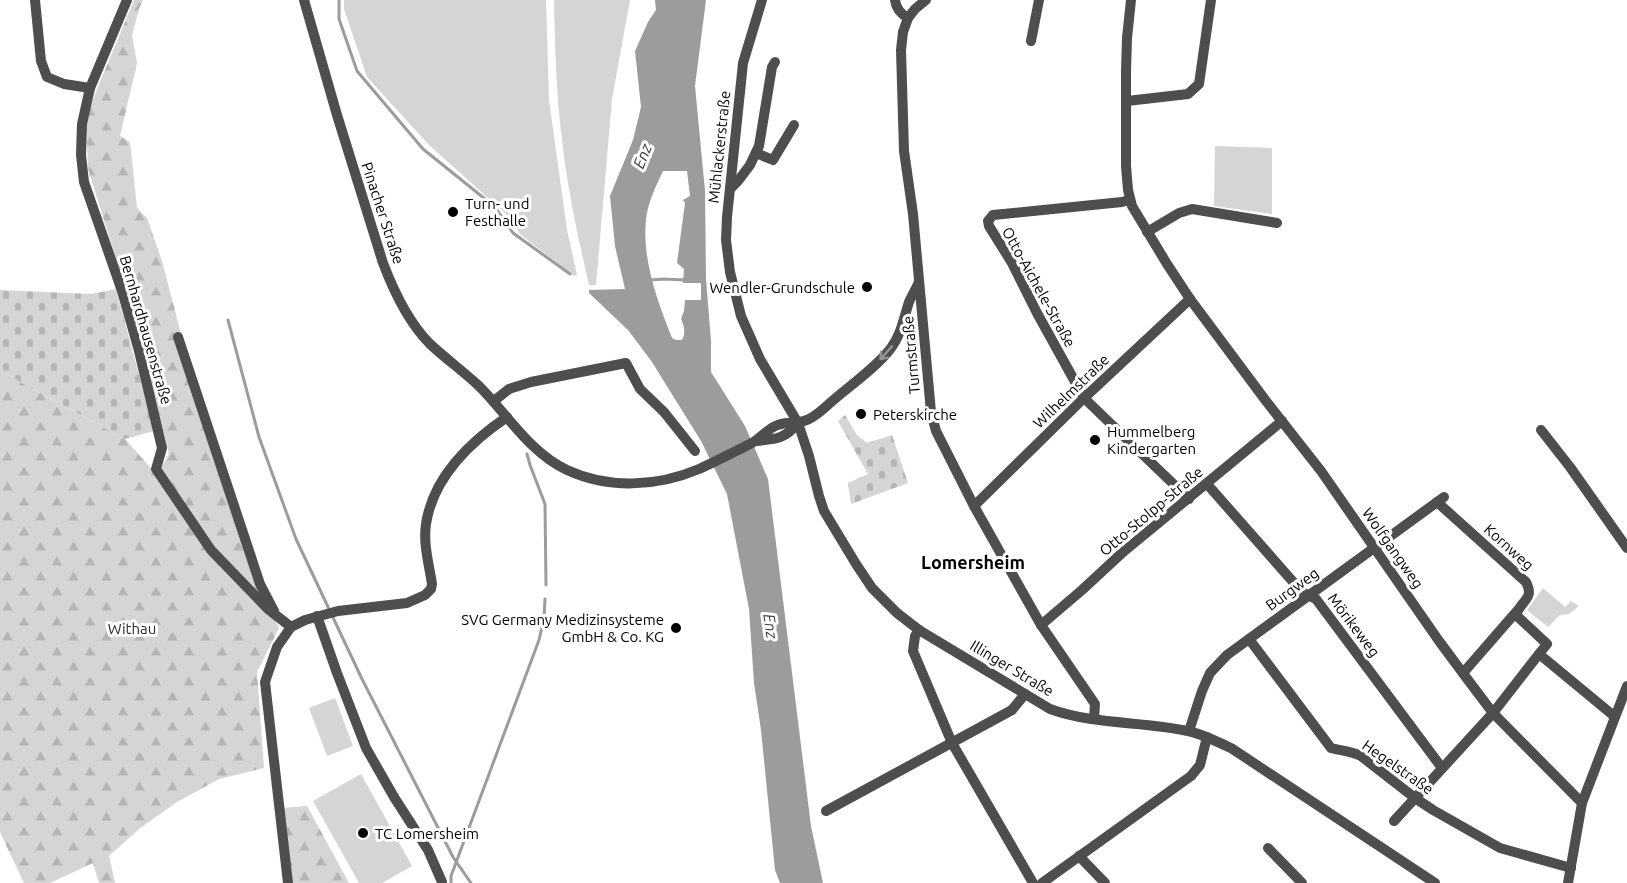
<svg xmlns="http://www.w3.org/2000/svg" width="1627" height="883" font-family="Ubuntu,sans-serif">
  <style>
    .green { fill: #d5d5d5 }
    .forest { fill: url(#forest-firs) }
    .cemetery { fill: url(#cemetery-stones) }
    .water { fill: #9c9c9c; fill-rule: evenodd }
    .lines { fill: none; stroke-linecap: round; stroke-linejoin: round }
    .stream { stroke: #9c9c9c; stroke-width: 3 }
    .minor { stroke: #4e4e4e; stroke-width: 10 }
    .oneway { stroke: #959595 }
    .poi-dot { fill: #000; stroke: #fff; stroke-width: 2 }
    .labels { text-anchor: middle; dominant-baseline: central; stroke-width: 6; stroke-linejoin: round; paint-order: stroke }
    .street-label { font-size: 15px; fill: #000; stroke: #fff }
    .poi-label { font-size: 15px; fill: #000; stroke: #fff; text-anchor: start }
    .park-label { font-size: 15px; fill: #2c2c2c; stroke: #fff }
    .water-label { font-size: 16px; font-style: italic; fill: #3d3d3d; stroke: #fff }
    .quarter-label { font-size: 18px; font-weight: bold; fill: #000; stroke: #fff }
  </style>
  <defs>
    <pattern id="forest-firs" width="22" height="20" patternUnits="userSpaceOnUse" patternTransform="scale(1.5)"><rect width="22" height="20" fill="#d5d5d5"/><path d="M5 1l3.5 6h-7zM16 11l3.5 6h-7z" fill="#b5b5b5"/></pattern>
    <pattern id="cemetery-stones" width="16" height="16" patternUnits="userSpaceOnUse" patternTransform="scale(1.5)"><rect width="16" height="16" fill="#d5d5d5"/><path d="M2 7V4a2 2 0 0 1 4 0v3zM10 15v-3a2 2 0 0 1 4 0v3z" fill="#b5b5b5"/></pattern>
  </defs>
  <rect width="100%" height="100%" fill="#fff"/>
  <!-- green -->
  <g class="green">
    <path d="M 344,0 L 546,0 L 549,100 L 567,230 L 577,275 L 574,276 L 521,235 L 506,214 L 429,145 L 367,77 L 344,9 Z"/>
    <path d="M 554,0 L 630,0 L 612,99 L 596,285 L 589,285 C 578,236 567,188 562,139 C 556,93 555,46 554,0 Z"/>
    <path d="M 1215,146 L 1272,148 L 1272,214 L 1214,206 Z"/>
    <path d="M 1543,588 L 1565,607 L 1571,601 L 1579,606 L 1569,614 L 1560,615 L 1548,627 L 1527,610 Z"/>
    <path d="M 335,698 L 353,746 L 327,756 L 309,708 Z"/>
    <path d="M 361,774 L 412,866 L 382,883 L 359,883 L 313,801 Z"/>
  </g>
  <!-- forest -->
  <g class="forest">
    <path d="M 134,0 L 143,0 L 139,9 L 132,35 L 137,63 L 120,136 L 130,142 L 137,208 L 147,218 L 162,261 L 181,334 L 250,568 L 279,628 L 257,672 L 264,768 L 219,779 L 177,802 L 139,829 L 109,856 L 115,883 L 99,883 L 93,863 L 50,883 L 24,883 L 0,832 L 0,371 L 125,439 L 157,475 L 169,454 L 162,426 L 122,278 L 88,169 L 86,122 L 93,99 Z"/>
    <path d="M 307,806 L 349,883 L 291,883 L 282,808 Z"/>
  </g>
  <!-- cemetery -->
  <g class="cemetery">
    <path d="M 116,289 L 154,431 L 125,439 L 0,371 L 0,290 L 91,294 Z"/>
    <path d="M 845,415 L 857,435 L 867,443 L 892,435 L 908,483 L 851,504 L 848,483 L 868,474 L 838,421 Z"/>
  </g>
  <!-- water -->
  <path class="water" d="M 655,0 L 706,0 L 695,86 L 705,191 L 706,279 L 711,341 L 711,372 L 745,426 L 768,479 L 811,826 L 823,883 L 780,883 L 775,870 L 761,730 L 754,683 L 749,609 L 727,494 L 701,441 L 652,362 L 628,330 L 589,293 L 589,290 L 625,289 L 615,246 L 610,196 L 633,140 L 641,107 L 635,51 L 648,22 L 656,10 ZM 663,171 L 687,171 L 690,196 L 683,200 L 685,203 L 677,263 L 684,269 L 683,283 L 701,283 L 701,300 L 685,300 L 684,311 L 681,319 C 684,325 686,334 682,340 L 676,340 L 672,338 C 657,300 642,260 646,219 C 648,202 656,186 663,171 Z"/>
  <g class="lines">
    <!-- stream -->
    <g class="stream">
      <path d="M 339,0 L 339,19 L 357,71 L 423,149 L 495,207 L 513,233 L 570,274"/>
      <path d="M 650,280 L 664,279 L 684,280 L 685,278"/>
      <path d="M 228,320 L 259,437 L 296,539 L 362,679 L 453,857 L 471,883"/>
      <path d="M 527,454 L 530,465 L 545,504 L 546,585"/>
      <path d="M 451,883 L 451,876 L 539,640 L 544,618 L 545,599"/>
    </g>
    <!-- minor -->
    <g class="minor">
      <path d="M 35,0 L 41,61 L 47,77 L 64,84 L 90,88"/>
      <path d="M 127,0 L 90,88 L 82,124 L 81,155 L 84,182 L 122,291 L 139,351 L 162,448 L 156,469 L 211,550 L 268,609 L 291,627"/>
      <path d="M 304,0 L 337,115 L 383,263 C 394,292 408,322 430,344 C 446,359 463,371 479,386 C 507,414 530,453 567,470 C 608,489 657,487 699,469 C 717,461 734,452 752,443 C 761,438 768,428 778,425 C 788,421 797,425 809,419 C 817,415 823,409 830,403 C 848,387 877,367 891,348 C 901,335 904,317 909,302 C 912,295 916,289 919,282"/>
      <path d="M 762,0 L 743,63 L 727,217 L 726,240 L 730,272 L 741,316 L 760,359 L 798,423 L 809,456 L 819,496 L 824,511 L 856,564 L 872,588 L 897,613 L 919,630 L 1050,709 C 1094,725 1142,721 1188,731 C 1203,734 1217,742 1231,748 L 1435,883"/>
      <path d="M 895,0 C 896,9 901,14 908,18"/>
      <path d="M 926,0 L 915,9 L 908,18 L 903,32 L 901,50 L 904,151 L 913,214 L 931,412 L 936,431 L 974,506 L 1041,625 L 1095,704 L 1094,719"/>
      <path d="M 1131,0 L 1127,38 L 1126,72 L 1126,166 L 1128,190 L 1132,206 L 1167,264 L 1190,299 L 1266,401 L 1321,471 L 1439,641 L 1471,684 L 1493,713 L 1582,803 L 1568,883"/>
      <path d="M 1031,41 L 1039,0"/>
      <path d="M 1127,101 L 1188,94 L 1199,84 L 1211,0"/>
      <path d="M 756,153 L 773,160 L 794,125"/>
      <path d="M 730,189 L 738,181 L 750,165 L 759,146 L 772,67 L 775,62"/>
      <path d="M 1129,200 L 1122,202 L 993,215 L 988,221 L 989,226 L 1012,263 L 1037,313 L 1084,398 L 1189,499"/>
      <path d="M 1147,232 L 1179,213 L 1192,209 L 1277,223"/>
      <path d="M 178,337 L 260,584 L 274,611"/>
      <path d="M 494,401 L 509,389 L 531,382 L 626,363 L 640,389 L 664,412 L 695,451"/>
      <path d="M 1541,430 L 1570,467 L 1627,548"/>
      <path d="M 756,441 C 776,439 785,439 798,423"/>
      <path d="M 1207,484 L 1302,592 L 1316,599 L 1442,768"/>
      <path d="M 1437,502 L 1526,582 C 1535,599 1521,600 1516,615 L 1547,644 L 1539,654 L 1614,716"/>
      <path d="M 974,506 L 1084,398 L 1190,299"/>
      <path d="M 317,616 L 337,673 L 366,748 L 394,797 L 428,850 L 442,882"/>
      <path d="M 1041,625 L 1082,590 L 1122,553 L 1282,421"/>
      <path d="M 919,630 L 915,636 L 913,651 L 952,743 L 1033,883"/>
      <path d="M 1249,639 L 1331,748 C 1342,751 1351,751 1361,756 L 1415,798 L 1433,810 L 1500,848 L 1571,868"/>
      <path d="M 1463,673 L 1517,611"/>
      <path d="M 1189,731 L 1202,691 L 1210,673 L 1227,655 L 1444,497"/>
      <path d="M 1582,803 L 1627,686"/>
      <path d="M 826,811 L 1012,710 L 1025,694"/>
      <path d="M 1394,821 L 1493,713 L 1539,654"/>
      <path d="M 1268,848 L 1302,883"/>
      <path d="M 1079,856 L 1105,883"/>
      <path d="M 288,883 L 265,682 L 277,647 L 291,627 L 305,620 L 338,611 L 407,603 L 425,595 L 431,589 L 432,584 C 429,564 423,544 426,524 C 433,478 470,442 507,417"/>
      <path d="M 1042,883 L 1191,776 L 1200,765 L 1207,737"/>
    </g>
  </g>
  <!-- one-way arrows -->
  <defs><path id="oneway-shaft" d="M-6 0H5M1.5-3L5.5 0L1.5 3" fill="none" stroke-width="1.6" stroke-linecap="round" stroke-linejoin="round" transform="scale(1.5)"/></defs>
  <use class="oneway" href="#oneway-shaft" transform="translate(886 353) rotate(132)"/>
  <!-- markers -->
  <g class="poi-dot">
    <circle cx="453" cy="212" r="6"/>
    <circle cx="867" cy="287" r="6"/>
    <circle cx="861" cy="414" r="6"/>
    <circle cx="1095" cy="440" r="6"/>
    <circle cx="676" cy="628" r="6"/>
    <circle cx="363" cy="833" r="6"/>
  </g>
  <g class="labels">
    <!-- street labels -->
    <g class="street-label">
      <text transform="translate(719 147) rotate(-84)">Mühlackerstraße</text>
      <text transform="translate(383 213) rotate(72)">Pinacher Straße</text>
      <text transform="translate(1039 287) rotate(61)">Otto-Aichele-Straße</text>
      <text transform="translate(146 330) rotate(74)">Bernhardhausenstraße</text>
      <text transform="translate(911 355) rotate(-95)">Turmstraße</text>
      <text transform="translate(1071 391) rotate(-44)">Wilhelmstraße</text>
      <text transform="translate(1151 511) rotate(-40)">Otto-Stolpp-Straße</text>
      <text transform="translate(1509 547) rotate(42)">Kornweg</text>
      <text transform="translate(1393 548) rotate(55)">Wolfgangweg</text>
      <text transform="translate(1292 589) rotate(-36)">Burgweg</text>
      <text transform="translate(1354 625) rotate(53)">Mörikeweg</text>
      <text transform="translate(1012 668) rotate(31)">Illinger Straße</text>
      <text transform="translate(1398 767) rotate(35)">Hegelstraße</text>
    </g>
    <!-- poi labels -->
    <g class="poi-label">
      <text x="465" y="203">Turn- und<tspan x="465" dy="17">Festhalle</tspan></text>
      <text x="855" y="287" text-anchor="end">Wendler-Grundschule</text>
      <text x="873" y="414">Peterskirche</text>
      <text x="1107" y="431">Hummelberg<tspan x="1107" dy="17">Kindergarten</tspan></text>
      <text x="664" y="619" text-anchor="end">SVG Germany Medizinsysteme<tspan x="664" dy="17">GmbH &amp; Co. KG</tspan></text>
      <text x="375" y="833">TC Lomersheim</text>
    </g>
    <!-- park labels -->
    <g class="park-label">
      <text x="132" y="628">Withau</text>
    </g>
    <!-- water labels -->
    <g class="water-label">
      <text transform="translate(642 156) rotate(-68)">Enz</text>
      <text transform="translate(771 626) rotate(82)">Enz</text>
    </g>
    <!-- quarter labels -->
    <g class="quarter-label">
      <text x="973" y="562">Lomersheim</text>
    </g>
  </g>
</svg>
